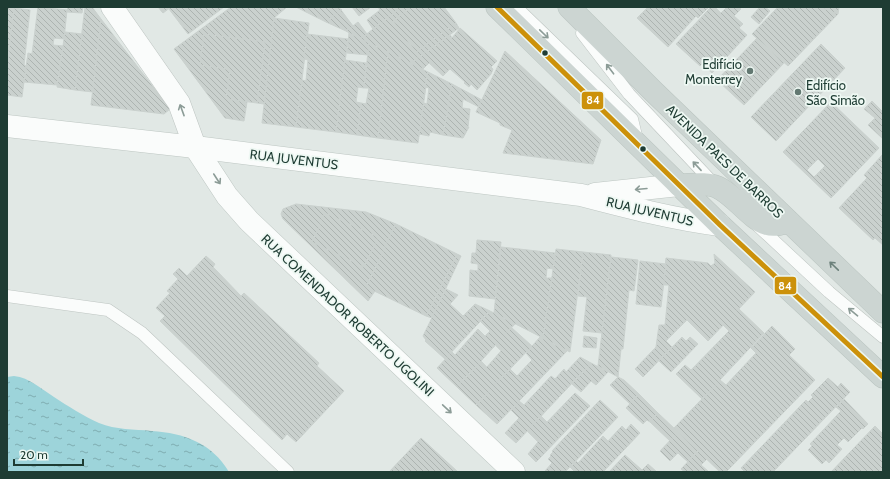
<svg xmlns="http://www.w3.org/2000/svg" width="890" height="479" font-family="Cabin,sans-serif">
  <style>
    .water { fill: url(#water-ripples) }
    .building { fill: url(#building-back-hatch); stroke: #cad1ce; fill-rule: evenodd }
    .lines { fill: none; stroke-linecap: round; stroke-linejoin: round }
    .lane-casing { stroke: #bec5c2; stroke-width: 13 }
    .street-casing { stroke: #bec5c2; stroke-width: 23 }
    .secondary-casing { stroke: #bdc6c2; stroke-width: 23 }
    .primary-casing { stroke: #bbc5c1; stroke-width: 23 }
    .lane { stroke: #fafcfb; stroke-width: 12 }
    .street { stroke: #fafcfb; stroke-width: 22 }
    .secondary { stroke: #fafcfb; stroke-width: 22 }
    .primary { stroke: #ccd5d2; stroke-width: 22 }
    .bus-1-casing { stroke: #eef8f3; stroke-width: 8 }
    .bus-1 { stroke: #cc910a; stroke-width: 5 }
    .oneway { stroke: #8c9c97 }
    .oneway2 { stroke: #6c817b }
    .bus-dot { fill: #1e3c33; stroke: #eef8f3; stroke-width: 1.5 }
    .poi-dot { fill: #627871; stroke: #eef8f3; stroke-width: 1.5 }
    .labels { text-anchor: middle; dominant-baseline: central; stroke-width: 3.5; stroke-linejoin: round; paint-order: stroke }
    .poi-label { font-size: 13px; fill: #1e3c33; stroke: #eef8f3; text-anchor: end }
    .street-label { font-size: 13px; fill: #1e3c33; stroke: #eef8f3 }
    .line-badge { stroke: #eef8f3; stroke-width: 1.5 }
    .badge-label { font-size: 11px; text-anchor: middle; font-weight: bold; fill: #fff }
  </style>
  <defs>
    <pattern id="water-ripples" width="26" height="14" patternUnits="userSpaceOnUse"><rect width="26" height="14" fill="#9dd4da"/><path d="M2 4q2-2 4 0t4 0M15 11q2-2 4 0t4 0" fill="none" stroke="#7fadb1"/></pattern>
    <pattern id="building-back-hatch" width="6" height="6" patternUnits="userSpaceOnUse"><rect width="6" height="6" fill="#cad1ce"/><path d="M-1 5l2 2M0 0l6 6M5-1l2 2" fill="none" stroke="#adb4b1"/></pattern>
  </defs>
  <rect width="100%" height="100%" fill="#e1e8e5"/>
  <!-- water -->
  <path class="water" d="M 14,376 C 30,378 40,388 54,397 C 68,406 83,416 99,423 C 116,430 134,429 152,431 C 184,433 212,443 229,472 L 7,472 L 7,377 Z"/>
  <!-- building -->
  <g class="building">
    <path d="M 7,7 L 14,8 L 7,68 Z"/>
    <path d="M 38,7 L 67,10 L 64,39 L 54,38 L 53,45 L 63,46 L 57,85 L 24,82 L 28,53 L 32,54 Z"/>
    <path d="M 68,7 L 83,7 L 82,13 L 67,12 Z"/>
    <path d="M 85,7 L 92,7 L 101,19 L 93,92 L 75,90 Z"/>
    <path d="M 158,7 L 171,7 L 163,13 Z"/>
    <path d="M 171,7 L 224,7 L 188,34 L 169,9 Z"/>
    <path d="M 231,7 L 287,7 L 275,17 L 264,104 L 257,103 L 265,42 L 204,34 L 200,65 L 227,69 L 230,71 L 226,99 L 247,102 L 244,121 L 225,118 L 174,49 Z"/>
    <path d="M 296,7 L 337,7 L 342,10 L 326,22 Z"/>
    <path d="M 352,7 L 371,7 L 359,16 Z"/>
    <path d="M 378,7 L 402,7 L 373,29 L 367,20 L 380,10 Z"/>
    <path d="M 402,7 L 411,7 L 393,21 L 416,52 L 456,23 L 459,28 L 411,63 L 360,39 Z"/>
    <path d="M 411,7 L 444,7 L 456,23 L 416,52 L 393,21 Z"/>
    <path d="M 648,7 L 709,7 L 698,18 L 696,16 L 668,47 L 637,18 Z"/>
    <path d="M 711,7 L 715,7 L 721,13 L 726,8 L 725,7 L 739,7 L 741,9 L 734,16 L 743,24 L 739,28 L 747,35 L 712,73 L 702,64 L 700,66 L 676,44 Z"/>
    <path d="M 760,7 L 765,7 L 770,11 L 759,24 L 751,17 Z"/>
    <path d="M 778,7 L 820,7 L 838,14 L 788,66 L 752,34 Z"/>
    <path d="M 820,7 L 839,7 L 838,14 Z"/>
    <path d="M 14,8 L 30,10 L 24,65 L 26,66 L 22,97 L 7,95 L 7,68 Z"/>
    <path d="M 341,10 L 353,26 L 346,31 L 326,22 Z"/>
    <path d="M 274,18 L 309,23 L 296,127 L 262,123 Z"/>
    <path d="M 101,19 L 170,109 L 164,114 L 91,105 Z"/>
    <path d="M 358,22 L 367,34 L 360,39 L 346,31 Z"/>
    <path d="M 460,28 L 497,61 L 491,67 L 493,69 L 491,74 L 477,90 L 471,84 L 469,87 L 464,83 L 465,82 L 450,69 L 443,76 L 429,63 L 423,69 L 411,63 L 450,35 L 452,38 Z"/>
    <path d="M 65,32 L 82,34 L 75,90 L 57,87 Z"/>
    <path d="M 349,33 L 369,43 L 368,55 L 347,53 Z"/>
    <path d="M 204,34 L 265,42 L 257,103 L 226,99 L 230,71 L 227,69 L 200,65 Z"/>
    <path d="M 307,34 L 348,39 L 336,132 L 296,127 L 302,80 L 306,81 L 308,60 L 304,59 Z"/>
    <path d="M 757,38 L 784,63 L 744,105 L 717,80 Z"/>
    <path d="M 369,43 L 388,52 L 378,138 L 357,135 L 361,103 L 366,104 L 369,88 L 364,88 Z"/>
    <path d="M 821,44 L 845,68 L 776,141 L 751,117 Z"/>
    <path d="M 505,51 L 601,140 L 593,164 L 503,153 L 512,130 L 500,125 L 500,123 L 476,112 Z"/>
    <path d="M 388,52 L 428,72 L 418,143 L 378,138 Z"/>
    <path d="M 345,60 L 366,63 L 364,88 L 358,87 L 356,102 L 361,103 L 357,135 L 336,132 Z"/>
    <path d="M 428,72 L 452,84 L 443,135 L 430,132 L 429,136 L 419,134 L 424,103 L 427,104 L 429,88 L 425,87 Z"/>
    <path d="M 452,84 L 482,100 L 479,107 L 463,99 L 462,108 L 470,109 L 468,127 L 469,127 L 463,138 L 443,135 Z"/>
    <path d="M 872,101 L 883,112 L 883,139 L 868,125 L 875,118 L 864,109 Z"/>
    <path d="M 831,102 L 879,148 L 831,198 L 783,152 ZM 818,159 L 825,166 L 814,177 L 807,170 Z"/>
    <path d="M 883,154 L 883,245 L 875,238 L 873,240 L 839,208 L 867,178 L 864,175 Z"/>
    <path d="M 296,204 L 366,212 L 396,224 L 366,287 L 375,291 L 368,301 L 283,219 L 281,214 L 283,209 Z"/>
    <path d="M 325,213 L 378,237 L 364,267 L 312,242 Z"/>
    <path d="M 396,224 L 457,254 L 426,316 L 366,287 Z"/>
    <path d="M 477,240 L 501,242 L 495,299 L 469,296 L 470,270 L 478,271 L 478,264 L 471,263 L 472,253 L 476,253 Z"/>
    <path d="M 501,247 L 555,253 L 553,269 L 547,268 L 546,278 L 552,278 L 543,338 L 494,313 Z"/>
    <path d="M 556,249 L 583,252 L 570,352 L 543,338 Z"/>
    <path d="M 583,252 L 611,255 L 602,333 L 583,331 L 587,297 L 578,296 Z"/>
    <path d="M 457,254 L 461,256 L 432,318 L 426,316 Z"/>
    <path d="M 714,254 L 755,292 L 708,341 L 687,320 L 666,341 L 672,347 L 643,377 L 635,369 L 656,347 L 659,325 L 665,325 L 669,285 L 663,285 L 666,258 L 708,263 L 711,266 L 715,263 Z"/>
    <path d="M 206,256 L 215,264 L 213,267 L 241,296 L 244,293 L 319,363 L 317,366 L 344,391 L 296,442 L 287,434 L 282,440 L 160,321 L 165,316 L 156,308 L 170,293 L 167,291 L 178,279 L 173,274 L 179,268 L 187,276 Z"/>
    <path d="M 611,257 L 638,260 L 634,291 L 629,290 L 623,349 L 621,349 L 618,377 L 598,366 Z"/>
    <path d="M 640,261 L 666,264 L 661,307 L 636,304 Z"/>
    <path d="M 446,289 L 458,295 L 450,304 L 463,316 L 475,304 L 490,311 L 445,359 L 425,341 L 426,340 L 423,336 Z"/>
    <path d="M 739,309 L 764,333 L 702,399 L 676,374 L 685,365 L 691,370 L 729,331 L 723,325 Z"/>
    <path d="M 490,311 L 515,324 L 457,387 L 437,368 L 452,352 L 455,355 L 478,329 L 485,336 L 490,331 L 480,321 Z"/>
    <path d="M 772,326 L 795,349 L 789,355 L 815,380 L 726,472 L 720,472 L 674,428 L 720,380 L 726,385 L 756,353 L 751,348 Z"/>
    <path d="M 512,328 L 532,346 L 476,405 L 457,387 L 481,361 L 487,367 L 501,351 L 495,345 Z"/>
    <path d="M 584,336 L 597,338 L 596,348 L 583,347 Z"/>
    <path d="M 540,337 L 567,351 L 497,424 L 476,405 L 510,369 L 517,376 L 532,360 L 526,353 Z"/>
    <path d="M 682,337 L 686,341 L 690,337 L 698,344 L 671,372 L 659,361 Z"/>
    <path d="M 580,357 L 591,363 L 516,443 L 505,433 L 519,418 L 511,410 L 519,401 L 524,405 L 551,376 L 555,379 L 564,369 L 566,372 Z"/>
    <path d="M 591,363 L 608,372 L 596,385 L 591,381 L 581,392 L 572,384 Z"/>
    <path d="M 618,377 L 624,380 L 639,394 L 630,404 L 610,385 Z"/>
    <path d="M 828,378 L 838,387 L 841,383 L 850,392 L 773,472 L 745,472 L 741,468 L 806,400 L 808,402 L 813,397 L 811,395 Z"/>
    <path d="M 575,393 L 590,406 L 536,462 L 528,454 L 538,442 L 527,431 L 541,416 L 547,422 Z"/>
    <path d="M 639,394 L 658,413 L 650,422 L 647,420 L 643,424 L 626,408 Z"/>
    <path d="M 844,399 L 868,424 L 863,429 L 862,428 L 848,442 L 844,438 L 837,445 L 842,449 L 829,463 L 826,460 L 822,464 L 808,450 L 812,446 L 810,444 L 841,411 L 836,407 Z"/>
    <path d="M 600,400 L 618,417 L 565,472 L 547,472 L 545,471 L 552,463 L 548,459 L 551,456 L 550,455 L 553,452 L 552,451 Z"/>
    <path d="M 658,413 L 678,432 L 670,441 L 650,422 Z"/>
    <path d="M 631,424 L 640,433 L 603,472 L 575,472 L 570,467 L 576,461 L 578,463 L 603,436 L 608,441 L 622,426 L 626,430 Z"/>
    <path d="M 875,426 L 883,434 L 883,472 L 831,472 Z"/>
    <path d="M 678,432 L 698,451 L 688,462 L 678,453 L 670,461 L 660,451 Z"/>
    <path d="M 421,438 L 458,472 L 389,472 Z"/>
    <path d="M 698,451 L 707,459 L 701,465 L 709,472 L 685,472 L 681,469 Z"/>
    <path d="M 625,455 L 642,470 L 640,472 L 609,472 Z"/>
    <path d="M 648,464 L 657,472 L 640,472 Z"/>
  </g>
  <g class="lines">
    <defs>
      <g id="lane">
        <path d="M 516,7 L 632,119 L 637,140"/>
        <path d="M 582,33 L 629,94 L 715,185"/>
        <path d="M 757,225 L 829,292 L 883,337"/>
        <path d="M 7,296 L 108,310 L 142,333 L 288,472"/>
      </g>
      <path id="street" d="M 112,7 L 179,103 L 195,147"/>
      <g id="secondary">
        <path d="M 7,126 L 195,147 L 581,195 C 627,207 673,219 720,225"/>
        <path d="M 195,147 L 227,196 L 249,221 L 514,472"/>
        <path d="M 595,194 L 679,185"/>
      </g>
      <g id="primary">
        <path d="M 497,7 L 720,225 L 883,377"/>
        <path d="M 569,7 L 653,91 L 883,312"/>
        <path d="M 679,185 C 691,185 706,182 717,187 C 734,194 751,220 767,224 C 774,226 781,224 789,222"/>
      </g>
    </defs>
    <!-- lane casing -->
    <use href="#lane" class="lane-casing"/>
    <!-- street casing -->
    <use href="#street" class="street-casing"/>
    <!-- secondary casing -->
    <use href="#secondary" class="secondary-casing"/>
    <!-- primary casing -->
    <use href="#primary" class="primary-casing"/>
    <!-- lane -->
    <use href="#lane" class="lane"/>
    <!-- street -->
    <use href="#street" class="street"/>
    <!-- secondary -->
    <use href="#secondary" class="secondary"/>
    <!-- primary -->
    <use href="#primary" class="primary"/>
    <defs>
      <path id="bus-1" d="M 497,7 L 720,225 L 883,377"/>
    </defs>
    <!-- bus-1 casing -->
    <use href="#bus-1" class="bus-1-casing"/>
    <!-- bus-1 -->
    <use href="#bus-1" class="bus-1"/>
  </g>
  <!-- one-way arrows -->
  <defs><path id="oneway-shaft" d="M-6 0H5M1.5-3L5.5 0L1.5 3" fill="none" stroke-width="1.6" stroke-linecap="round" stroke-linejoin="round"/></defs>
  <g class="oneway">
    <use href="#oneway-shaft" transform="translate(544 34) rotate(44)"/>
    <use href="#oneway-shaft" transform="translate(610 69) rotate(-127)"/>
    <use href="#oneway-shaft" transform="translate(182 110) rotate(-110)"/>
    <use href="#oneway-shaft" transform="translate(697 166) rotate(-133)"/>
    <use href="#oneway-shaft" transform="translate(217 179) rotate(57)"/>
    <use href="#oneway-shaft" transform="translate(641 189) rotate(175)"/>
    <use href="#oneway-shaft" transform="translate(853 312) rotate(-140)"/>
    <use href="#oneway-shaft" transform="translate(447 409) rotate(43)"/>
  </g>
  <use class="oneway2" href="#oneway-shaft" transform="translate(834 266) rotate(-136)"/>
  <!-- markers -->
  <g class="bus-dot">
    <circle cx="545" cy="53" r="3.5"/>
    <circle cx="643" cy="149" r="3.5"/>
  </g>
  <g class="poi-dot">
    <circle cx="750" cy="71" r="4"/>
    <circle cx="798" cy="92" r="4"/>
  </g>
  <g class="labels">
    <!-- poi labels -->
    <g class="poi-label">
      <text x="742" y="64">Edifício<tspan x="742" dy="15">Monterrey</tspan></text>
      <text x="806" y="85" text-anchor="start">Edifício<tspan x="806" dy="15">São Simão</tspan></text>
    </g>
    <!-- street labels -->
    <g class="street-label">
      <text transform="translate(294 159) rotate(7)">RUA JUVENTUS</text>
      <text transform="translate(725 161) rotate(44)">AVENIDA PAES DE BARROS</text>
      <text transform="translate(650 211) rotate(13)">RUA JUVENTUS</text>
      <text transform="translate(348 315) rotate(43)">RUA COMENDADOR ROBERTO UGOLINI</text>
    </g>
  </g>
  <g class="line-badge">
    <rect x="581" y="91" width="23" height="19" rx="4" fill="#cc910a"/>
    <rect x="774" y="276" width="23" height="19" rx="4" fill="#cc910a"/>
  </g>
  <g class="badge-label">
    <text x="593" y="104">84</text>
    <text x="785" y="290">84</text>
  </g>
  <!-- border -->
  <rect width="890" height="479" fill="none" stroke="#1e3c33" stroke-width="16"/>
  <!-- scale -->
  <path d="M14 459v6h69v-6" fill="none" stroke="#1e3c33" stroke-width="2"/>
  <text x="20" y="459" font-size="12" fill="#1e3c33" stroke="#eef8f3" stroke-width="3" paint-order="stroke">20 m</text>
</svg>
